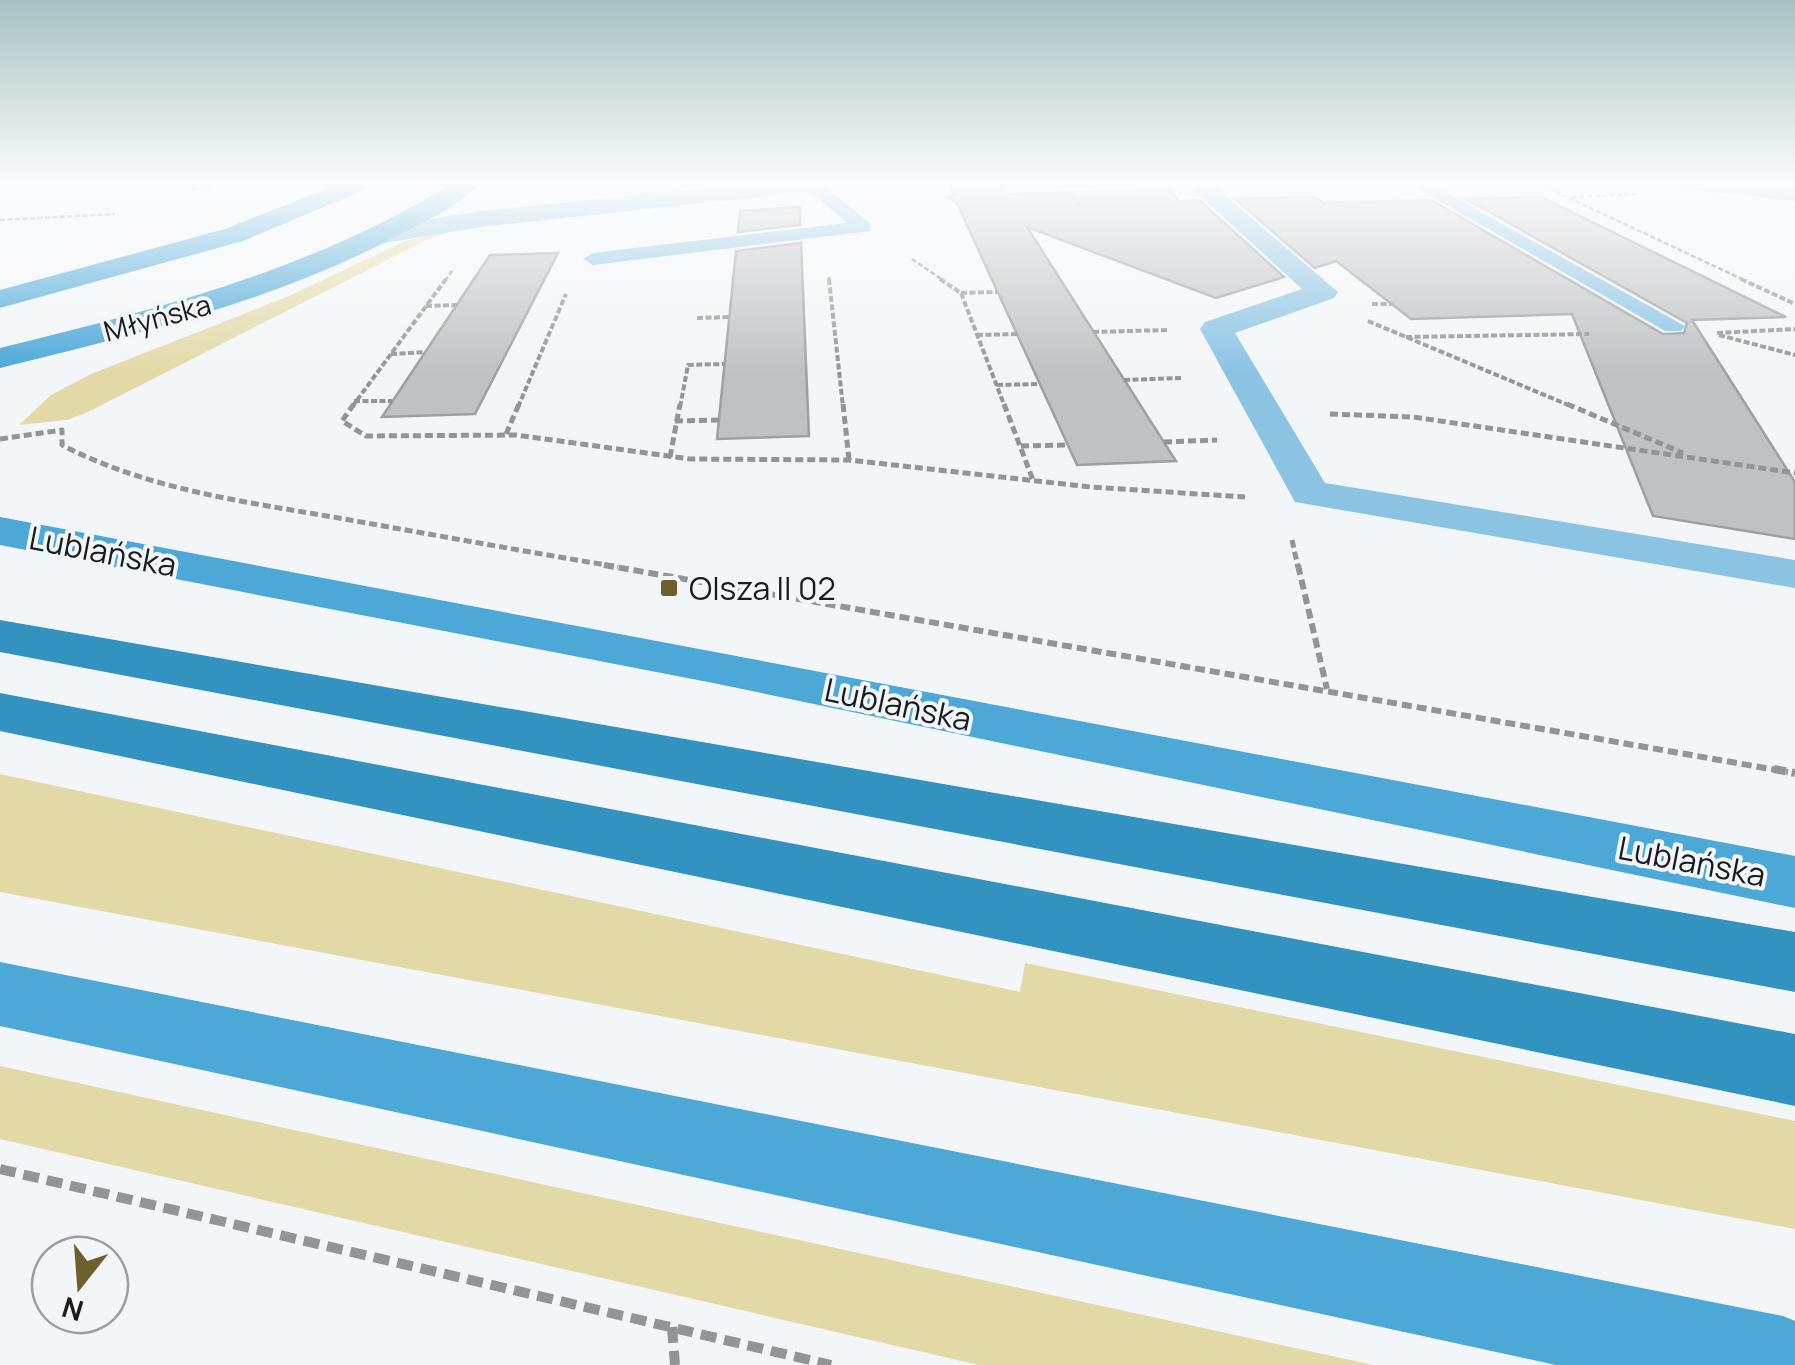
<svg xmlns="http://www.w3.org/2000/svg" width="1795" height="1365" font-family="Manrope,sans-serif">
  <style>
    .green { fill: #e3d9a7 }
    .building { fill: #bfc2c4; stroke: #9d9fa1; stroke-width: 2.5 }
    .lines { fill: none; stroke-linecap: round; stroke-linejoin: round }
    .path-far5 { stroke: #929596; stroke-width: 2.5; stroke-dasharray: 5 2.5; stroke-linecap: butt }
    .path-far4 { stroke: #929596; stroke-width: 4; stroke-dasharray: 6 2.5; stroke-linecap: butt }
    .path-far3 { stroke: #929596; stroke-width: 5; stroke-dasharray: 8 4; stroke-linecap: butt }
    .path-far2 { stroke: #929596; stroke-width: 6; stroke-dasharray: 10 5; stroke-linecap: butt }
    .path-far1 { stroke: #929596; stroke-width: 8; stroke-dasharray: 12 6; stroke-linecap: butt }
    .path { stroke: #929596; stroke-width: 10; stroke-dasharray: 16 8; stroke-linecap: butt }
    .service { fill: #8bc3e3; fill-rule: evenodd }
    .minor { fill: #8bc3e3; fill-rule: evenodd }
    .secondary { fill: #4ba8d7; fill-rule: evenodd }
    .primary { fill: #3293c1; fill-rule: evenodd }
    .poi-dot { fill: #6c612e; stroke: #f3f6f8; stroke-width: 4 }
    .labels { text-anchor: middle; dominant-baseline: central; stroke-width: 8; stroke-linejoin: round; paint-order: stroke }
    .far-street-label { font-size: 28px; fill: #1a1b1c; stroke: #f3f6f8 }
    .street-label { font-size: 32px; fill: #1a1b1c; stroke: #f3f6f8 }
    .poi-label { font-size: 32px; fill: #1a1b1c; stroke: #f3f6f8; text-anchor: start }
  </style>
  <rect width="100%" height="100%" fill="#f3f6f8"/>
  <!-- green -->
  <g class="green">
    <path d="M 461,228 L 426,240 L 86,413 L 67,420 L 19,425 L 51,395 L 91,374 L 287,297 L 405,241 Z"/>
    <path d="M 0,774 L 1020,992 L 1025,963 L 1795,1121 L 1795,1229 L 0,892 Z"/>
    <path d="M 0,1066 L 1373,1365 L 979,1365 L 0,1139 Z"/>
  </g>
  <!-- building -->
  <g class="building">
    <path d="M 948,182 L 999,182 L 1006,194 L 1167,189 L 1179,201 L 1199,200 L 1284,277 L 1216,298 L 1027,227 L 1176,461 L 1077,465 L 956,201 L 947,197 L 954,195 Z"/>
    <path d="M 1314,197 L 1323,203 L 1431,200 L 1663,334 L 1684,333 L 1687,323 L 1466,199 L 1541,197 L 1786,317 L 1692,320 L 1795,482 L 1795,539 L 1653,516 L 1572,314 L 1411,319 L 1336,261 L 1315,268 L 1235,199 Z"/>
    <path d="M 800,207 L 800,225 L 738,232 L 740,211 Z"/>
    <path d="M 801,243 L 809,436 L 717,439 L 736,251 Z"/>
    <path d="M 558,253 L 475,414 L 382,417 L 490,255 Z"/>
  </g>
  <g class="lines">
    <!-- path-far5 -->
    <g class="path-far5">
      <path d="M 1535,182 L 1746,281"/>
      <path d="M 1061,185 L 1079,205"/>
      <path d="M 192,189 L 211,188"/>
      <path d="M 1572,197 L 1639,194"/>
      <path d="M 0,220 L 115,214"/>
      <path d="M 912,259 L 944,281"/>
      <path d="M 829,277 L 829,281"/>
      <path d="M 445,281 L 452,271"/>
    </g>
    <!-- path-far4 -->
    <g class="path-far4">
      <path d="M 829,279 L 843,407"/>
      <path d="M 940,279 L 961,293 L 1005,407"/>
      <path d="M 1741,279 L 1795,304"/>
      <path d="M 961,293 L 997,292"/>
      <path d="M 1372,304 L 1391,304"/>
      <path d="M 426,306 L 457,305"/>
      <path d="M 697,318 L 729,317"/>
      <path d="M 1368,321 L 1573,407"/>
      <path d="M 1093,332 L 1167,330"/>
      <path d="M 1717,333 L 1795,329"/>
      <path d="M 977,335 L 1017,334"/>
      <path d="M 1719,335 L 1795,355"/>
      <path d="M 1406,337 L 1589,334"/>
      <path d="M 391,354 L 425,352"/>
      <path d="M 1124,380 L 1182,378"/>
      <path d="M 997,385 L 1039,384"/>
      <path d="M 354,401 L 392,401"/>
      <path d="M 352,407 L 446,279"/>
      <path d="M 518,407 L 566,294"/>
      <path d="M 680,407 L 688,365 L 724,364"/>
    </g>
    <!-- path-far3 -->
    <g class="path-far3">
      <path d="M 354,404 L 342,421 L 366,436 L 516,435 L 690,459 L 849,460 L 1091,487 L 1245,497"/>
      <path d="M 843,404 L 849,460"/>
      <path d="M 1004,404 L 1033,480"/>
      <path d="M 1567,404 L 1683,453"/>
      <path d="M 1330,414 L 1413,417 L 1795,473"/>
      <path d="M 675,421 L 719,420"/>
      <path d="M 506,434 L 519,404"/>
      <path d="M 0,439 L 62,430 L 62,445 C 147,489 240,501 333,517 C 428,534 523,551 618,567"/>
      <path d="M 1164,442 L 1217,440"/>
      <path d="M 1021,446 L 1067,445"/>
      <path d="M 670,457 L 680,404"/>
      <path d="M 1292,540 L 1298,567"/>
    </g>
    <!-- path-far2 -->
    <g class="path-far2">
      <path d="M 604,565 L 1788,772"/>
      <path d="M 1298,565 L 1327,689"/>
    </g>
    <!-- path-far1 -->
    <path class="path-far1" d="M 1774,769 L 1795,773"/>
    <!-- path -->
    <g class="path">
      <path d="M 0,1169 L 831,1365"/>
      <path d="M 672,1327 L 675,1365"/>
    </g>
    <!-- service -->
    <g class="service">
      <path d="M 818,182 L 870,223 L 870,231 L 593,265 L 583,259 L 593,253 L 847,223 L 801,183 Z"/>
      <path d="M 1407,182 L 1427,182 L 1685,326 L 1681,331 L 1665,331 Z"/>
    </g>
    <!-- minor -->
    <g class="minor">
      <path d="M 768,182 L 841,182 L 830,189 L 481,227 L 372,245 L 359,237 L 372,229 L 481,211 Z"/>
      <path d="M 1185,182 L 1209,182 L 1338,292 L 1334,298 L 1235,333 L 1325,483 L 1795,560 L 1795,588 L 1295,502 L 1200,329 L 1205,322 L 1302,289 Z"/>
      <path d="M 1674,182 L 1745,182 L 1795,187 L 1795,201 L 1685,189 Z"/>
    </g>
    <!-- secondary -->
    <g class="secondary">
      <path d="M 344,182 L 374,182 L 371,187 L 243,241 L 0,308 L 0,290 L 225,229 Z"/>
      <path d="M 455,182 L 481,182 C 464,203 430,219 405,232 C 278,300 139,334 0,368 L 0,348 C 159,309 314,269 455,182 Z"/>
      <path d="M 0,517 L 1795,856 L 1795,908 L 713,683 L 0,545 Z"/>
      <path d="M 0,962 L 1783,1316 L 1795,1321 L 1795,1365 L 1556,1365 L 0,1026 Z"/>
    </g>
    <!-- primary -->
    <g class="primary">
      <path d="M 0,620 L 1795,932 L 1795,992 L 0,652 Z"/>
      <path d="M 0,693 L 1795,1034 L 1795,1106 L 0,731 Z"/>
    </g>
  </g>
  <!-- sky -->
  <linearGradient id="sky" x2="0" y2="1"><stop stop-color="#a7c1c0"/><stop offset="0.49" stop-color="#fafbfc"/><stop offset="1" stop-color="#fafbfc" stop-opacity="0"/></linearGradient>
  <rect width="1795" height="373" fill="url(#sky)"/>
  <!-- markers -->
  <rect class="poi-dot" x="659" y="578" width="20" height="20" rx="5"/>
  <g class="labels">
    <!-- far-street labels -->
    <g class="far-street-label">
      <text transform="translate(157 317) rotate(-15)">Młyńska</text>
    </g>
    <!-- street labels -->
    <g class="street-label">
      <text transform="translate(103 551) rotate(11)">Lublańska</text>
      <text transform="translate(898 704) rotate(12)">Lublańska</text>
      <text transform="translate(1692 861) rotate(11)">Lublańska</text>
    </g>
    <!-- poi labels -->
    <g class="poi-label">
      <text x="689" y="588">Olsza II 02</text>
    </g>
  </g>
  <!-- north arrow -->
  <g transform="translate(80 1285) rotate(197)"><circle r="48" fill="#f3f6f8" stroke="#9c9ea0" stroke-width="2.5"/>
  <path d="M0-8L18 38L0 25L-18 38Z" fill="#6c612e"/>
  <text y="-15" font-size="28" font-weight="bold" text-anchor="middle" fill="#1a1b1c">N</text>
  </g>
</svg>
